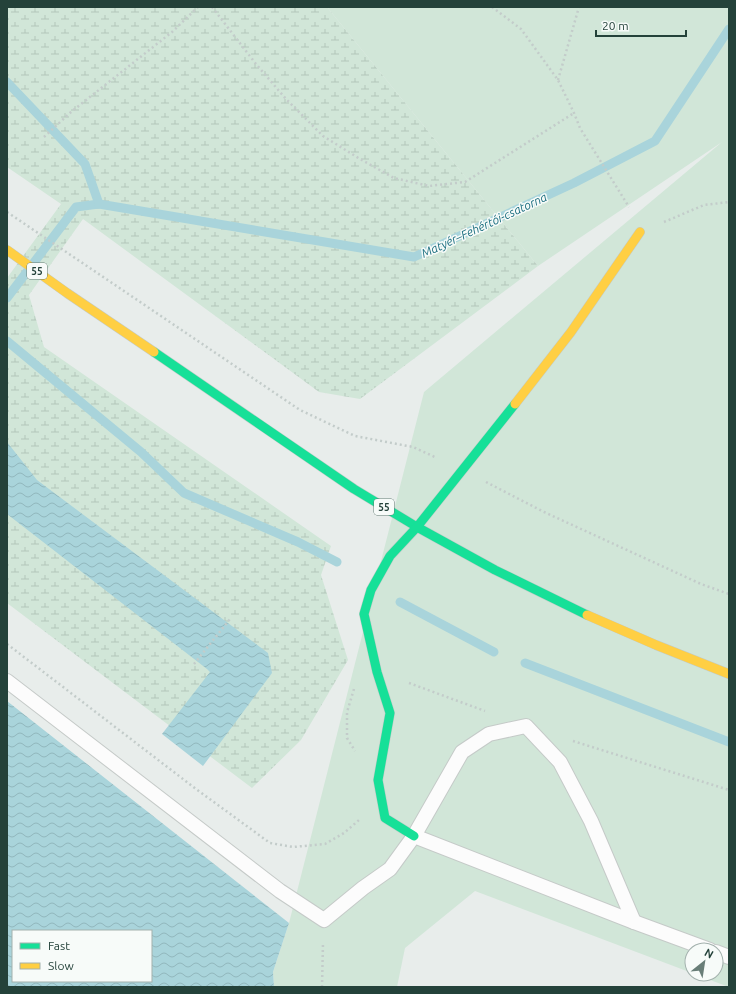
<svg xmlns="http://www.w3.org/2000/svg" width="736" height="994" font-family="Ubuntu,sans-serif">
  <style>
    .green { fill: #d1e6d8 }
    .wetland { fill: url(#wetland-marsh) }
    .water { fill: url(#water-waves); fill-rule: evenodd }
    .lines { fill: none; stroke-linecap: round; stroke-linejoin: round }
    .stream { stroke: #a9d4db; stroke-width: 9 }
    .lane-casing { stroke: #c5cac8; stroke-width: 16 }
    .fast-casing { stroke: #c3cbc8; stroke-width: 10 }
    .slow-casing { stroke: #c3cbc8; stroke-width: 10 }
    .path { stroke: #c3ccca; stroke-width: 2.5; stroke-dasharray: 2 3; stroke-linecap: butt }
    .lane { stroke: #fcfcfc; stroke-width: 14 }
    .fast { stroke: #16e098; stroke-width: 9 }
    .slow { stroke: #ffcf43; stroke-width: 9 }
    .labels { text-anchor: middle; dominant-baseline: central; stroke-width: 3; stroke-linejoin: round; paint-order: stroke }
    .shield { fill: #f7fbf9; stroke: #637a73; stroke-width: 1 }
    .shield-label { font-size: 10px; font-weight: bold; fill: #24423a }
    .water-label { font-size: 12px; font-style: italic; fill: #1c6f80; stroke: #f7fbf9 }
  </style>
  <defs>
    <pattern id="wetland-marsh" width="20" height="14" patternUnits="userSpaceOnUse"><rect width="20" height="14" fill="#d1e6d8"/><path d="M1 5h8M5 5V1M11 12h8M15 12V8" fill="none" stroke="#b3c6ba"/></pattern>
    <pattern id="water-waves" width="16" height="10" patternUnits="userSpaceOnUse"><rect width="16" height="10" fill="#a9d4db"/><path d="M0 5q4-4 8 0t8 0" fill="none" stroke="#91b7bd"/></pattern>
  </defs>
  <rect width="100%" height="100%" fill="#e8edeb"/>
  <!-- green -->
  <path class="green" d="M 327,7 L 729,7 L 729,987 L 694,974 L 716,974 L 716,950 L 692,950 L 692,973 L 475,891 L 405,948 L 397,987 L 274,987 L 273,972 L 289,923 L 424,392 L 722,142 L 538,266 Z"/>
  <!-- wetland -->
  <path class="wetland" d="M 7,7 L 327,7 L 538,266 L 360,399 L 319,392 L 83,219 L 29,295 L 44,347 L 331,546 L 321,575 L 348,660 L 301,740 L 252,788 L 7,603 L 7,278 L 61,204 L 7,167 Z"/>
  <!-- water -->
  <g class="water">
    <path d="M 7,442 L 37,480 L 268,653 L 272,673 L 203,766 L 162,734 L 210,672 L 207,669 L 7,514 Z"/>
    <path d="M 7,701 L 289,923 L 273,972 L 274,987 L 7,987 ZM 13,931 L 151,931 L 151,981 L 13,981 Z"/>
  </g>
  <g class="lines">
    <!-- stream -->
    <g class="stream">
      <path d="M 7,82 L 85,164 L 99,204 L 76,207 L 7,298"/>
      <path d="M 99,204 L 414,257 L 574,183 L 655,141 L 729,29"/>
      <path d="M 7,341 L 141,452 L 184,493 L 298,542 L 337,562"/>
      <path d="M 400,602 L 494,652"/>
      <path d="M 525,663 L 729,742"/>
    </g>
    <defs>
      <g id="lane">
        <path d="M 7,681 L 280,891 L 324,920 L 363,888 L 390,869 L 414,836 L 634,922 L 710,950"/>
        <path d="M 414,836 L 462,752 L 489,734 L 526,726 L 560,762 L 591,821 L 634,922"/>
        <path d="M 716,952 L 729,957"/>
      </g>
      <g id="fast">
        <path d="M 154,352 L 354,489 L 417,527 L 495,570 L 587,615"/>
        <path d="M 414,836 L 385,818 L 378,780 L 390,713 L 377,672 L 364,614 L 371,590 L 390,556 L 417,527 L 515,404"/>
      </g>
      <g id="slow">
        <path d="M 7,250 L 67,293 L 154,352"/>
        <path d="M 515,404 L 571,332 L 640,232"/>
        <path d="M 587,615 L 656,645 L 729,674"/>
      </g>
    </defs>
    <!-- lane casing -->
    <use href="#lane" class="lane-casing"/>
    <!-- fast casing -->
    <use href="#fast" class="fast-casing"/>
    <!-- slow casing -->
    <use href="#slow" class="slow-casing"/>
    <!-- path -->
    <g class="path">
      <path d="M 212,7 L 256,64 L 286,99 L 323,136 L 360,159 L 394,178 L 429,186 L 465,182 L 574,113"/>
      <path d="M 492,7 L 521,29 L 558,80 L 574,113 L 580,128 L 629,207"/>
      <path d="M 558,80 L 579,7"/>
      <path d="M 44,137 L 71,112 L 172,32 L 198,7"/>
      <path d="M 7,212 L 300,410 L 355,436 L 413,447 L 437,458"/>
      <path d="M 664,222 L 704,205 L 729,202"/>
      <path d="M 486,482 L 544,512 L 701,584 L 729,594"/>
      <path d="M 7,644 L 196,789 L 270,843 L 293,847 L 325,844 L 344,833 L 359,820"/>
      <path d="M 194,664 L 230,619"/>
      <path d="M 409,683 L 485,711"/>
      <path d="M 354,689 L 347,712 L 347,738 L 355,751"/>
      <path d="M 573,741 L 729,790"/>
      <path d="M 322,987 L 323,942"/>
    </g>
    <!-- lane -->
    <use href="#lane" class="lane"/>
    <!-- fast -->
    <use href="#fast" class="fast"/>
    <!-- slow -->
    <use href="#slow" class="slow"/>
  </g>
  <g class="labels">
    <!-- shield labels -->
    <g class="shield">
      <rect x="27" y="263" width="20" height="16" rx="3"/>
      <rect x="374" y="499" width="20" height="16" rx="3"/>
    </g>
    <g class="shield-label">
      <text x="37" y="271">55</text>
      <text x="384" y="507">55</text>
    </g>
    <!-- water labels -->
    <g class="water-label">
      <text transform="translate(484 225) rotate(-25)">Matyér–Fehértói-csatorna</text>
    </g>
  </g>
  <!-- border -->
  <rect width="736" height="994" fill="none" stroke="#24423a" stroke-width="16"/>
  <!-- legend -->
  <rect x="12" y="930" width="140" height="52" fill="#f7fbf9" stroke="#a3b1ad"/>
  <rect x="20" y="943" width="20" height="6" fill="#16e098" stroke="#a3b1ad"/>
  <text x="48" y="950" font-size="12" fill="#24423a">Fast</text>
  <rect x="20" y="963" width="20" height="6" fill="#ffcf43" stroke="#a3b1ad"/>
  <text x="48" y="970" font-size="12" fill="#24423a">Slow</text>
  <!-- north arrow -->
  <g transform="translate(704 962) rotate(30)"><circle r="19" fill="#f7fbf9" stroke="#a3b1ad"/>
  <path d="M0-3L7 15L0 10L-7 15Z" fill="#697e78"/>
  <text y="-6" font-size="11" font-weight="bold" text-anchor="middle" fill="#24423a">N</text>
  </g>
  <!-- scale -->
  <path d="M596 30v6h90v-6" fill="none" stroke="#24423a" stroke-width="2"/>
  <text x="602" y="30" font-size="12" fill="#24423a" stroke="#f7fbf9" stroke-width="3" paint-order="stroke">20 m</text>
</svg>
